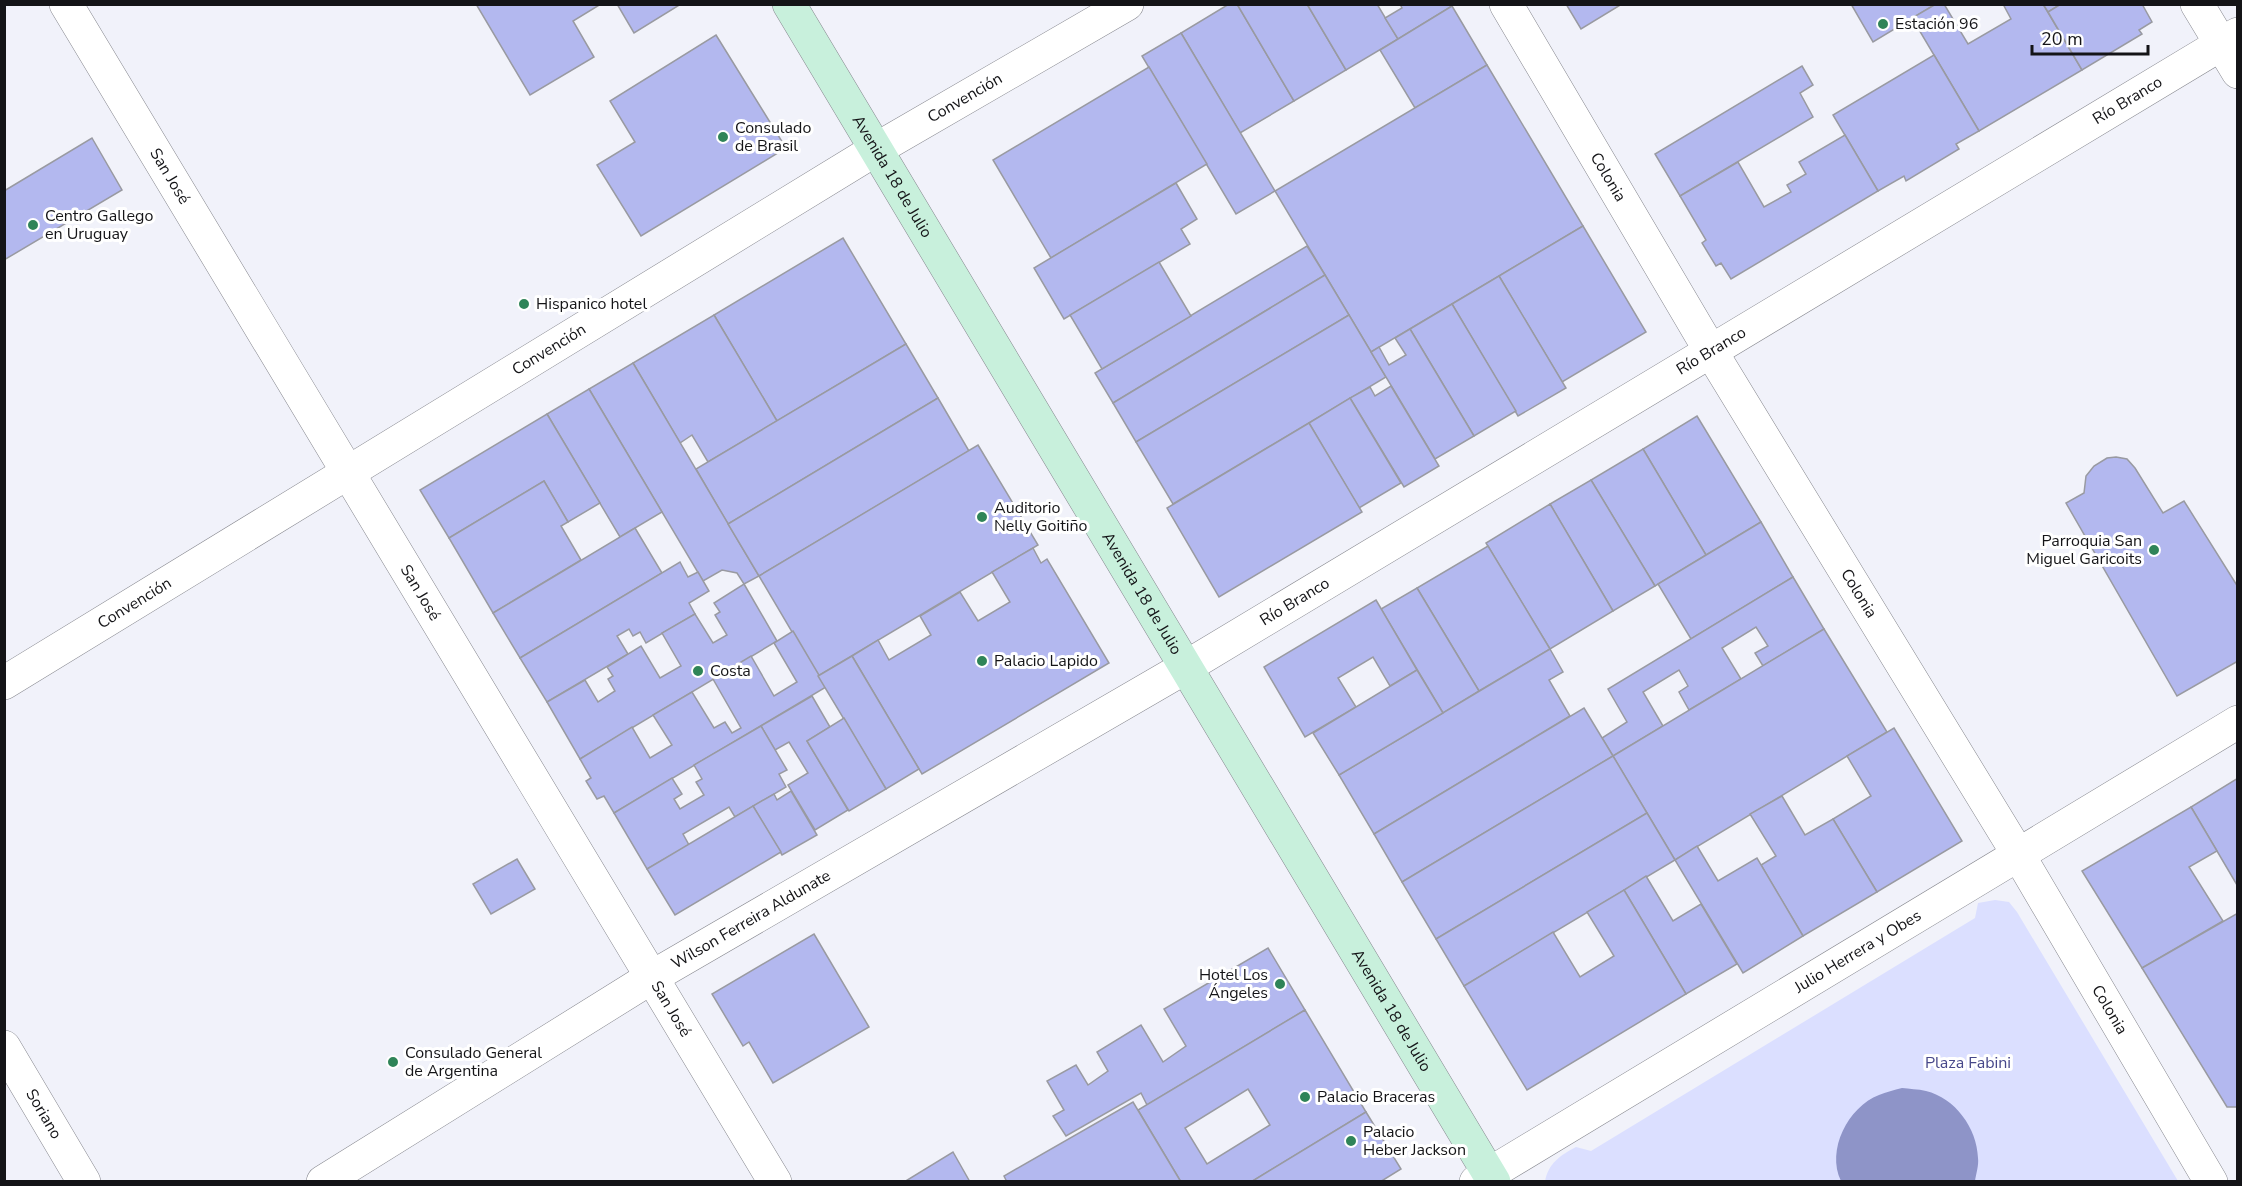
<svg xmlns="http://www.w3.org/2000/svg" width="2242" height="1186" font-family="'Nunito Sans',sans-serif">
  <style>
    .green { fill: #dbdfff }
    .water { fill: #8e94c8 }
    .building { fill: #b3b8ef; stroke: #999aa1; stroke-width: 1.5; fill-rule: evenodd }
    .lines { fill: none; stroke-linecap: round; stroke-linejoin: round }
    .street-casing { stroke: #87888f; stroke-width: 34 }
    .secondary-casing { stroke: #87888f; stroke-width: 34 }
    .street { stroke: #fff; stroke-width: 33 }
    .secondary { stroke: #c8f0dc; stroke-width: 33 }
    .poi-dot { fill: #2f8458; stroke: #fff; stroke-width: 2 }
    .labels { text-anchor: middle; dominant-baseline: central; stroke-width: 6; stroke-linejoin: round; paint-order: stroke }
    .poi-label { font-size: 16px; fill: #141417; stroke: #fff; text-anchor: start }
    .street-label { font-size: 16px; fill: #141417; stroke: #fff }
    .park-label { font-size: 16px; fill: #47488a; stroke: #fff }
  </style>
  <rect width="100%" height="100%" fill="#f1f2fa"/>
  <!-- green -->
  <path class="green" d="M 1995,900 L 2009,902 L 2017,912 L 2178,1181 L 1545,1182 C 1548,1163 1561,1155 1576,1147 L 1591,1151 L 1975,918 L 1978,903 Z"/>
  <!-- water -->
  <path class="water" d="M 1902,1088 C 1909,1089 1918,1089 1926,1091 C 1955,1098 1977,1128 1978,1158 C 1979,1165 1976,1174 1975,1181 L 1841,1181 C 1826,1150 1848,1107 1879,1095 C 1886,1092 1894,1090 1902,1088 Z"/>
  <!-- building -->
  <g class="building">
    <path d="M 476,4 L 601,4 L 573,21 L 594,57 L 530,95 Z"/>
    <path d="M 617,4 L 681,4 L 634,33 Z"/>
    <path d="M 1229,4 L 1237,4 L 1294,101 L 1240,133 L 1181,33 Z"/>
    <path d="M 1237,4 L 1307,4 L 1346,70 L 1294,101 Z"/>
    <path d="M 1307,4 L 1377,4 L 1398,39 L 1346,70 Z"/>
    <path d="M 1400,4 L 1451,4 L 1452,6 L 1398,39 L 1385,18 L 1402,8 Z"/>
    <path d="M 1566,4 L 1622,4 L 1581,29 Z"/>
    <path d="M 1851,4 L 1936,4 L 1873,42 Z"/>
    <path d="M 1936,4 L 1944,4 L 1968,44 L 2011,19 L 2003,4 L 2043,4 L 2082,70 L 1979,131 L 1912,18 Z"/>
    <path d="M 2043,4 L 2061,4 L 2048,12 Z"/>
    <path d="M 2061,4 L 2142,4 L 2152,22 L 2139,30 L 2142,34 L 2082,70 L 2048,12 Z"/>
    <path d="M 1452,6 L 1487,65 L 1415,108 L 1380,50 Z"/>
    <path d="M 1181,33 L 1275,191 L 1236,214 L 1142,56 Z"/>
    <path d="M 716,35 L 786,148 L 641,236 L 597,165 L 635,142 L 610,101 Z"/>
    <path d="M 1934,55 L 1979,131 L 1956,144 L 1959,149 L 1906,181 L 1904,176 L 1878,191 L 1833,115 Z"/>
    <path d="M 1487,65 L 1583,226 L 1371,352 L 1275,191 Z"/>
    <path d="M 1802,66 L 1813,85 L 1800,93 L 1813,117 L 1680,196 L 1655,154 Z"/>
    <path d="M 1149,67 L 1207,164 L 1051,258 L 993,160 Z"/>
    <path d="M 1845,135 L 1878,191 L 1731,279 L 1721,263 L 1716,266 L 1702,243 L 1706,240 L 1680,196 L 1738,162 L 1764,207 L 1791,192 L 1787,185 L 1806,174 L 1799,162 Z"/>
    <path d="M 92,138 L 122,190 L 4,260 L 4,191 Z"/>
    <path d="M 1176,183 L 1197,219 L 1181,229 L 1190,244 L 1064,319 L 1034,268 Z"/>
    <path d="M 1583,226 L 1646,332 L 1562,382 L 1499,276 Z"/>
    <path d="M 843,238 L 906,344 L 777,421 L 714,315 Z"/>
    <path d="M 1307,246 L 1325,275 L 1113,403 L 1095,373 Z"/>
    <path d="M 1159,262 L 1191,316 L 1102,369 L 1070,315 Z"/>
    <path d="M 1325,275 L 1349,315 L 1136,442 L 1113,403 Z"/>
    <path d="M 1499,276 L 1566,388 L 1518,416 L 1452,304 Z"/>
    <path d="M 1452,304 L 1516,411 L 1474,436 L 1410,329 Z"/>
    <path d="M 714,315 L 777,421 L 708,462 L 692,435 L 680,443 L 633,363 Z"/>
    <path d="M 1349,315 L 1386,377 L 1173,504 L 1136,442 Z"/>
    <path d="M 1410,329 L 1474,436 L 1435,459 L 1371,352 L 1379,347 L 1389,365 L 1406,355 L 1395,338 Z"/>
    <path d="M 906,344 L 938,398 L 728,524 L 696,469 Z"/>
    <path d="M 633,363 L 759,576 L 744,584 L 737,573 L 722,570 L 703,581 L 589,389 Z"/>
    <path d="M 1391,386 L 1439,466 L 1404,487 L 1350,398 L 1370,387 L 1375,396 Z"/>
    <path d="M 589,389 L 662,512 L 620,537 L 547,414 Z"/>
    <path d="M 938,398 L 969,451 L 759,576 L 728,524 Z"/>
    <path d="M 1350,398 L 1401,483 L 1359,508 L 1309,423 Z"/>
    <path d="M 547,414 L 600,503 L 568,522 L 544,481 L 449,538 L 420,490 Z"/>
    <path d="M 1697,416 L 1761,522 L 1706,555 L 1643,449 Z"/>
    <path d="M 1309,423 L 1362,512 L 1219,597 L 1167,508 Z"/>
    <path d="M 978,445 L 1038,545 L 818,676 L 759,576 Z"/>
    <path d="M 1643,449 L 1706,555 L 1655,586 L 1591,480 Z"/>
    <path d="M 2116,457 L 2127,459 L 2135,468 L 2163,513 L 2184,501 L 2238,587 L 2238,661 L 2177,696 L 2066,503 L 2084,493 L 2086,476 L 2094,466 L 2107,458 Z"/>
    <path d="M 1591,480 L 1655,586 L 1613,611 L 1550,504 Z"/>
    <path d="M 544,481 L 568,522 L 561,526 L 581,560 L 493,613 L 449,538 Z"/>
    <path d="M 1550,504 L 1613,611 L 1550,649 L 1486,543 Z"/>
    <path d="M 1761,522 L 1793,577 L 1691,639 L 1658,584 Z"/>
    <path d="M 635,528 L 662,573 L 520,658 L 493,613 Z"/>
    <path d="M 1488,546 L 1550,649 L 1479,691 L 1417,588 Z"/>
    <path d="M 1033,548 L 1041,563 L 1047,559 L 1109,663 L 922,774 L 852,656 L 878,640 L 889,660 L 931,635 L 920,616 L 960,592 L 978,621 L 1010,602 L 992,572 Z"/>
    <path d="M 680,562 L 688,577 L 698,572 L 709,591 L 689,603 L 695,614 L 646,643 L 640,632 L 633,636 L 629,629 L 617,636 L 628,654 L 547,702 L 520,658 Z"/>
    <path d="M 1793,577 L 1824,629 L 1763,666 L 1755,653 L 1768,646 L 1756,627 L 1722,648 L 1741,679 L 1689,710 L 1679,692 L 1688,686 L 1679,670 L 1643,692 L 1663,726 L 1613,756 L 1602,738 L 1627,722 L 1608,689 Z"/>
    <path d="M 744,584 L 777,641 L 580,759 L 547,702 L 585,680 L 598,702 L 615,691 L 608,679 L 613,676 L 607,667 L 641,646 L 660,678 L 681,666 L 662,633 L 695,614 L 713,643 L 727,635 L 715,615 L 720,612 L 714,603 Z"/>
    <path d="M 1417,588 L 1479,691 L 1443,713 L 1381,609 Z"/>
    <path d="M 1376,600 L 1417,670 L 1390,686 L 1373,657 L 1338,678 L 1356,707 L 1305,737 L 1264,667 Z"/>
    <path d="M 1824,629 L 1887,732 L 1675,860 L 1613,756 Z"/>
    <path d="M 793,631 L 826,687 L 614,813 L 604,796 L 597,799 L 586,781 L 591,778 L 580,759 L 632,727 L 650,758 L 672,745 L 653,715 L 692,692 L 714,728 L 725,722 L 732,733 L 741,728 L 713,679 L 751,656 L 774,696 L 797,682 L 774,643 Z"/>
    <path d="M 1550,649 L 1563,672 L 1549,680 L 1570,716 L 1374,834 L 1339,775 Z"/>
    <path d="M 852,656 L 919,769 L 886,789 L 818,676 Z"/>
    <path d="M 1417,670 L 1443,713 L 1339,775 L 1313,733 Z"/>
    <path d="M 812,696 L 830,727 L 807,741 L 848,810 L 815,830 L 788,785 L 808,773 L 789,742 L 775,750 L 761,726 Z"/>
    <path d="M 1584,708 L 1613,756 L 1402,882 L 1374,834 Z"/>
    <path d="M 844,718 L 886,789 L 849,811 L 807,741 Z"/>
    <path d="M 761,726 L 787,770 L 779,774 L 786,787 L 735,817 L 729,807 L 683,834 L 689,845 L 647,869 L 614,813 L 672,778 L 682,794 L 674,799 L 680,809 L 704,795 L 696,782 L 702,779 L 694,765 Z"/>
    <path d="M 1894,728 L 1962,841 L 1877,892 L 1833,819 L 1871,796 L 1847,756 Z"/>
    <path d="M 1613,756 L 1647,813 L 1436,939 L 1402,882 Z"/>
    <path d="M 2238,778 L 2238,884 L 2237,885 L 2191,807 Z"/>
    <path d="M 791,791 L 817,835 L 782,855 L 753,806 L 774,794 L 777,800 Z"/>
    <path d="M 1782,796 L 1805,835 L 1833,819 L 1877,892 L 1803,936 L 1761,865 L 1776,856 L 1750,814 Z"/>
    <path d="M 753,806 L 781,852 L 675,915 L 647,869 Z"/>
    <path d="M 2191,807 L 2217,851 L 2189,867 L 2223,921 L 2142,968 L 2082,871 Z"/>
    <path d="M 1647,813 L 1675,860 L 1464,986 L 1436,939 Z"/>
    <path d="M 1697,846 L 1718,881 L 1757,858 L 1803,936 L 1743,973 L 1675,860 Z"/>
    <path d="M 517,859 L 535,889 L 491,914 L 473,884 Z"/>
    <path d="M 1646,876 L 1673,921 L 1701,904 L 1737,964 L 1686,994 L 1624,890 Z"/>
    <path d="M 1624,890 L 1686,994 L 1527,1090 L 1464,986 L 1553,932 L 1580,977 L 1614,956 L 1587,912 Z"/>
    <path d="M 2238,913 L 2238,1107 L 2227,1107 L 2142,968 Z"/>
    <path d="M 814,934 L 869,1027 L 773,1083 L 749,1042 L 743,1046 L 712,994 Z"/>
    <path d="M 1268,948 L 1305,1010 L 1147,1105 L 1141,1093 L 1066,1136 L 1053,1116 L 1064,1110 L 1047,1081 L 1076,1065 L 1088,1085 L 1108,1071 L 1097,1052 L 1141,1025 L 1163,1062 L 1186,1046 L 1164,1009 Z"/>
    <path d="M 1305,1010 L 1366,1112 L 1251,1182 L 1181,1182 L 1138,1110 ZM 1248,1089 L 1270,1125 L 1207,1164 L 1185,1128 Z"/>
    <path d="M 1133,1102 L 1181,1182 L 1007,1182 L 1004,1176 Z"/>
    <path d="M 1366,1112 L 1401,1169 L 1380,1182 L 1251,1182 Z"/>
    <path d="M 953,1152 L 970,1182 L 904,1182 Z"/>
  </g>
  <g class="lines">
    <defs>
      <g id="street">
        <path id="s1" d="M 66,4 L 775,1182"/>
        <path id="s2" d="M 1506,4 L 1710,350 L 2018,854 L 2211,1182"/>
        <path d="M 2197,4 L 2238,72"/>
        <path id="s3" d="M 4,683 L 875,150 L 1127,4"/>
        <path id="s4" d="M 4,1047 L 84,1182"/>
        <path id="s5" d="M 323,1182 L 652,977 L 1186,667 L 2238,34"/>
        <path id="s6" d="M 1476,1182 L 2238,722"/>
      </g>
      <g id="secondary">
        <path id="s7" d="M 789,4 L 1494,1182"/>
      </g>
    </defs>
    <!-- street casing -->
    <use href="#street" class="street-casing"/>
    <!-- secondary casing -->
    <use href="#secondary" class="secondary-casing"/>
    <!-- street -->
    <use href="#street" class="street"/>
    <!-- secondary -->
    <use href="#secondary" class="secondary"/>
  </g>
  <!-- markers -->
  <g class="poi-dot">
    <circle cx="1883" cy="24" r="6"/>
    <circle cx="723" cy="137" r="6"/>
    <circle cx="33" cy="225" r="6"/>
    <circle cx="524" cy="304" r="6"/>
    <circle cx="982" cy="517" r="6"/>
    <circle cx="2154" cy="550" r="6"/>
    <circle cx="982" cy="661" r="6"/>
    <circle cx="698" cy="671" r="6"/>
    <circle cx="1280" cy="984" r="6"/>
    <circle cx="393" cy="1062" r="6"/>
    <circle cx="1305" cy="1097" r="6"/>
    <circle cx="1351" cy="1141" r="6"/>
  </g>
  <g class="labels">
    <!-- poi labels -->
    <g class="poi-label">
      <text x="1895" y="24">Estación 96</text>
      <text x="735" y="128">Consulado<tspan x="735" dy="18">de Brasil</tspan></text>
      <text x="45" y="216">Centro Gallego<tspan x="45" dy="18">en Uruguay</tspan></text>
      <text x="536" y="304">Hispanico hotel</text>
      <text x="994" y="508">Auditorio<tspan x="994" dy="18">Nelly Goitiño</tspan></text>
      <text x="2142" y="541" text-anchor="end">Parroquia San<tspan x="2142" dy="18">Miguel Garicoits</tspan></text>
      <text x="994" y="661">Palacio Lapido</text>
      <text x="710" y="671">Costa</text>
      <text x="1268" y="975" text-anchor="end">Hotel Los<tspan x="1268" dy="18">Ángeles</tspan></text>
      <text x="405" y="1053">Consulado General<tspan x="405" dy="18">de Argentina</tspan></text>
      <text x="1317" y="1097">Palacio Braceras</text>
      <text x="1363" y="1132">Palacio<tspan x="1363" dy="18">Heber Jackson</tspan></text>
    </g>
    <!-- street labels -->
    <g class="street-label">
      <text stroke="none"><textPath href="#s3" startOffset="1125">Convención</textPath></text>
      <text stroke="none"><textPath href="#s5" startOffset="2104">Río Branco</textPath></text>
      <text stroke="none"><textPath href="#s1" startOffset="201">San José</textPath></text>
      <text stroke="none"><textPath href="#s7" startOffset="201">Avenida 18 de Julio</textPath></text>
      <text stroke="none"><textPath href="#s2" startOffset="201">Colonia</textPath></text>
      <text stroke="none"><textPath href="#s5" startOffset="1618">Río Branco</textPath></text>
      <text stroke="none"><textPath href="#s3" startOffset="639">Convención</textPath></text>
      <text stroke="none"><textPath href="#s1" startOffset="687">San José</textPath></text>
      <text stroke="none"><textPath href="#s7" startOffset="687">Avenida 18 de Julio</textPath></text>
      <text stroke="none"><textPath href="#s2" startOffset="687">Colonia</textPath></text>
      <text stroke="none"><textPath href="#s5" startOffset="1132">Río Branco</textPath></text>
      <text stroke="none"><textPath href="#s3" startOffset="153">Convención</textPath></text>
      <text stroke="none"><textPath href="#s5" startOffset="502">Wilson Ferreira Aldunate</textPath></text>
      <text stroke="none"><textPath href="#s6" startOffset="446">Julio Herrera y Obes</textPath></text>
      <text stroke="none"><textPath href="#s1" startOffset="1173">San José</textPath></text>
      <text stroke="none"><textPath href="#s2" startOffset="1173">Colonia</textPath></text>
      <text stroke="none"><textPath href="#s7" startOffset="1173">Avenida 18 de Julio</textPath></text>
      <text stroke="none"><textPath href="#s4" startOffset="78">Soriano</textPath></text>
    </g>
    <!-- park labels -->
    <g class="park-label">
      <text x="1968" y="1063">Plaza Fabini</text>
    </g>
  </g>
  <!-- border -->
  <rect width="2242" height="1186" fill="none" stroke="#141417" stroke-width="12"/>
  <!-- scale -->
  <path d="M2032 45v9h116v-9" fill="none" stroke="#141417" stroke-width="3"/>
  <text x="2041" y="45" font-size="18" fill="#141417" stroke="#ffffff" stroke-width="4.5" paint-order="stroke">20 m</text>
</svg>
